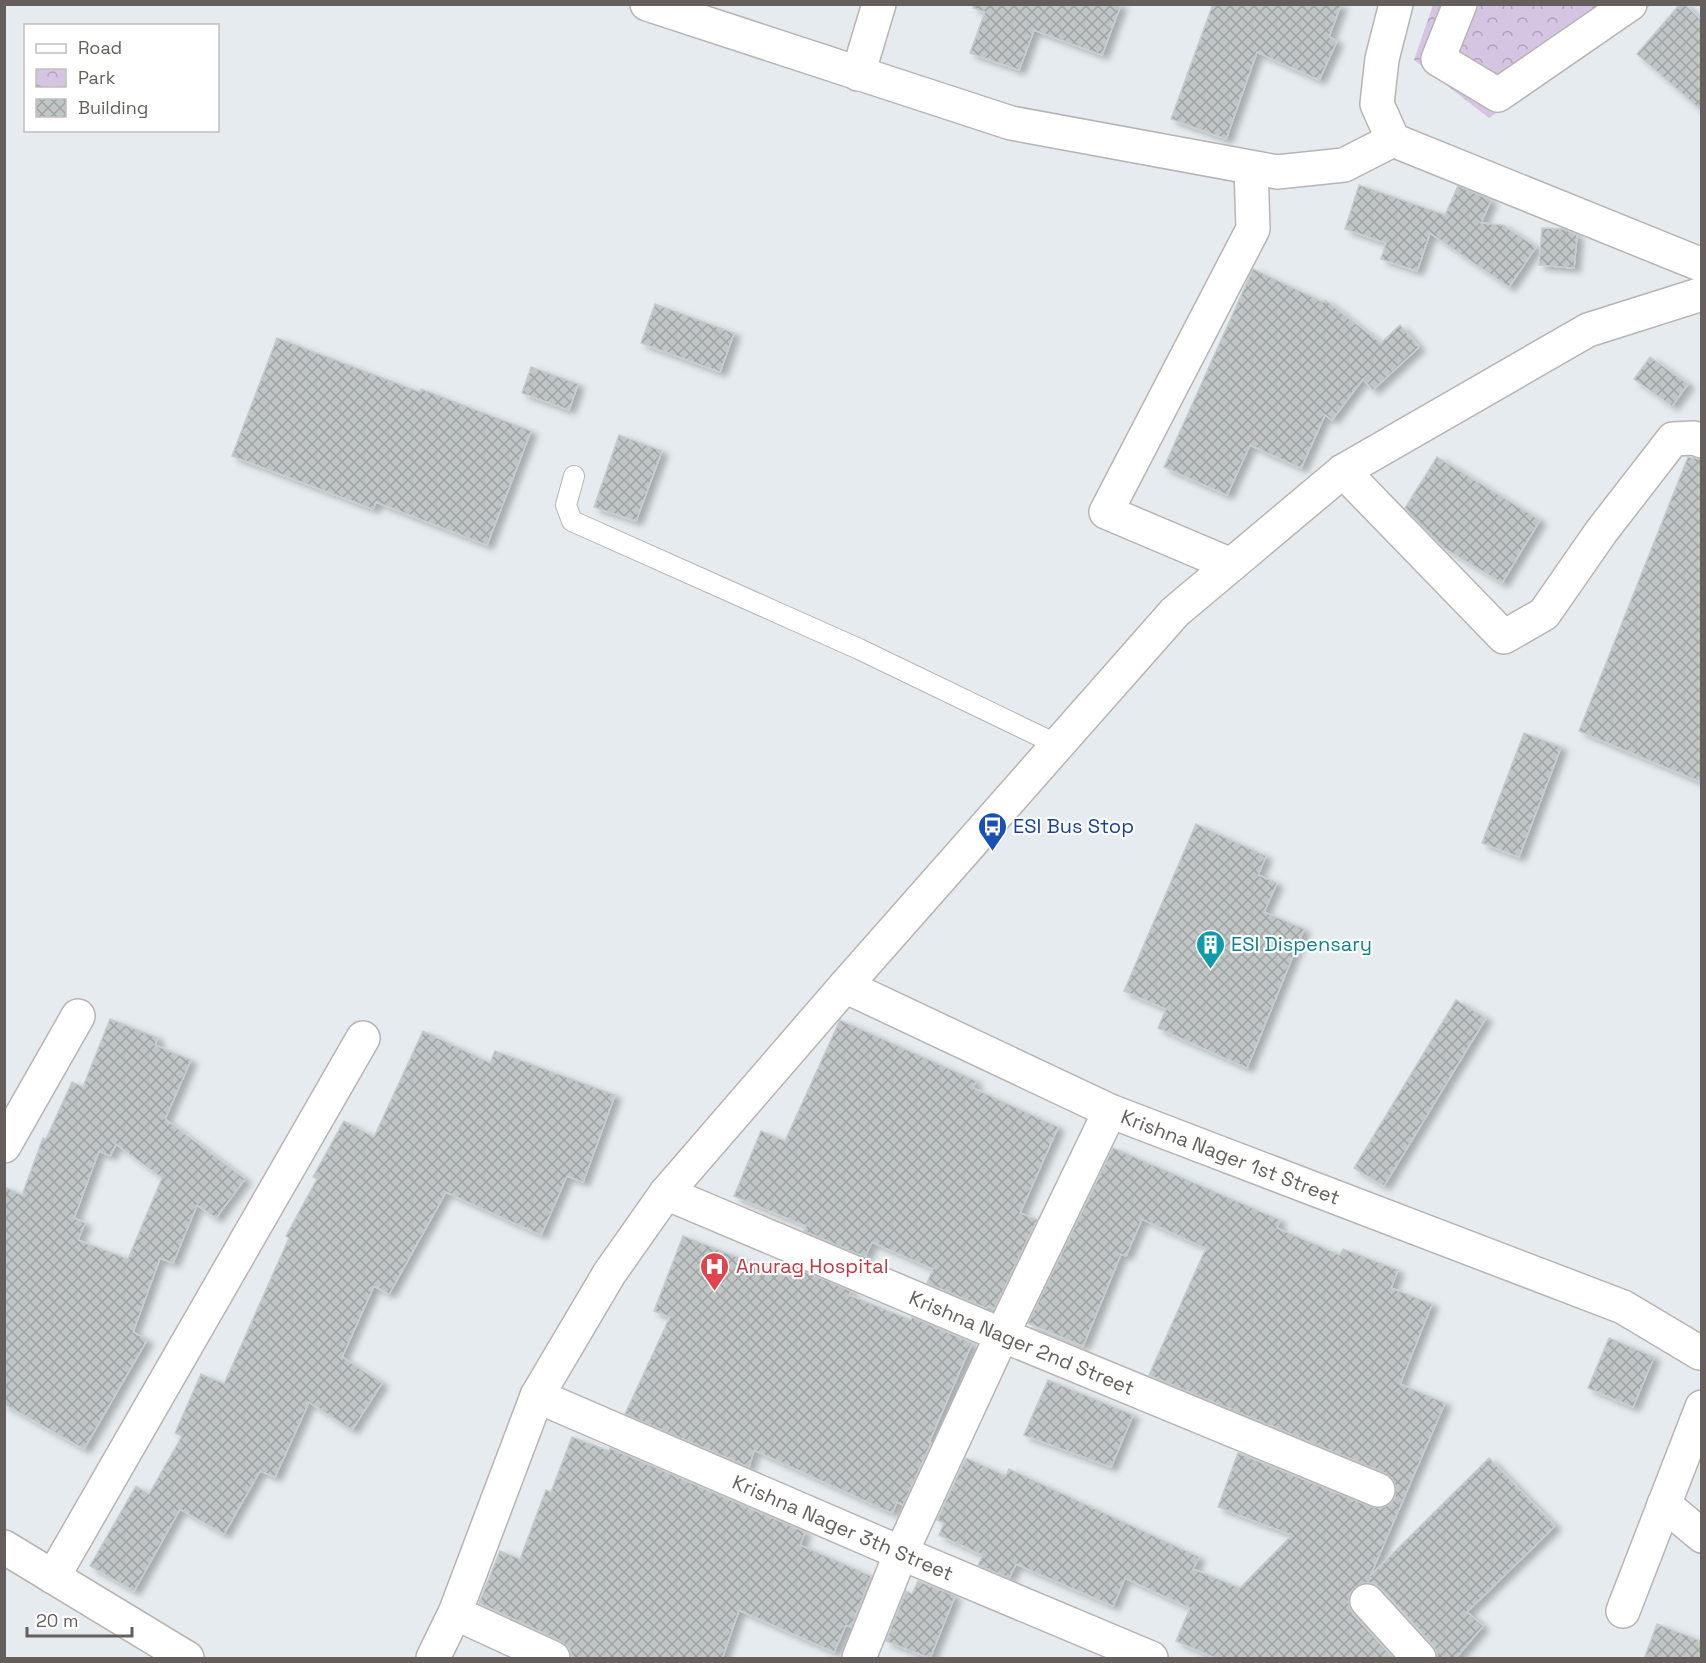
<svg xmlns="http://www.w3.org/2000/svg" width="1706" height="1663" font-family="'Space Grotesk',sans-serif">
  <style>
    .park { fill: url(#park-crowns) }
    .building { fill: url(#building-cross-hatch); stroke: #c4ced2; stroke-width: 1.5; fill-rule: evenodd; filter: url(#shadow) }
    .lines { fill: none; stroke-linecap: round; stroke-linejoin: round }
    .lane-casing { stroke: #b9b4b2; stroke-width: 22 }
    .street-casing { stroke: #b9b4b2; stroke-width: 36 }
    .secondary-casing { stroke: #b9b3b2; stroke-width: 36 }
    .lane { stroke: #fff; stroke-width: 20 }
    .street { stroke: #fff; stroke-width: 33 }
    .secondary { stroke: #fff; stroke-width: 33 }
    .labels { text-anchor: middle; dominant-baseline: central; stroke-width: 4.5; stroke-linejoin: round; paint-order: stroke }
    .transit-label { font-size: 20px; fill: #164399; stroke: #fff; text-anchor: start }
    .culture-label { font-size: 20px; fill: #0d838f; stroke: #fff; text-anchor: start }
    .street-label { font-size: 20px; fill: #645e5d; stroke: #fff }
    .health-label { font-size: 20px; fill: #be3a42; stroke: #fff; text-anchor: start }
  </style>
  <defs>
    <pattern id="park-crowns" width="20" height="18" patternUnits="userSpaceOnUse" patternTransform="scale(1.5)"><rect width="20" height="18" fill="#d6c4e3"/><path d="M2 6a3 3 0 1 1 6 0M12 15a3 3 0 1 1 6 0" fill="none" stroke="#b1a2bb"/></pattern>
    <pattern id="building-cross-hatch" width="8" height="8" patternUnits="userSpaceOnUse" patternTransform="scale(1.5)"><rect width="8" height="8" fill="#c0c5c6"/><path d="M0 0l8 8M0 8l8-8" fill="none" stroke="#a0a3a4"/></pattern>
    <filter id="shadow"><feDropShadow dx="6" dy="4" stdDeviation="3" flood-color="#0004"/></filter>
  </defs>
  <rect width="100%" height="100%" fill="#e5ebee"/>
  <!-- park -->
  <path class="park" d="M 1433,5 L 1651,5 L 1489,118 L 1414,60 Z"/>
  <!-- building -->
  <g class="building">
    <path d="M 974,4 L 1121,4 L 1102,55 L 1034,30 L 1019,70 L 970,53 L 985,12 L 973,8 Z"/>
    <path d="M 1213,4 L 1341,4 L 1329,37 L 1337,41 L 1319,80 L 1257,52 L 1226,139 L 1171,119 Z"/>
    <path d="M 1680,4 L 1684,4 L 1701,20 L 1701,110 L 1637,54 Z"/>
    <path d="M 1359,185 L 1445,215 L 1458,186 L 1491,200 L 1481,223 L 1503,225 L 1536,247 L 1509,287 L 1430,233 L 1417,271 L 1381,259 L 1386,243 L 1345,229 Z"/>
    <path d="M 1542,228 L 1564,229 L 1577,235 L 1574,268 L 1539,265 Z"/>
    <path d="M 1253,269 L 1323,302 L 1325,300 L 1381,343 L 1400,325 L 1419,347 L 1373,390 L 1363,379 L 1332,420 L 1325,415 L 1301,468 L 1250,445 L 1227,495 L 1164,467 Z"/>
    <path d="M 655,304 L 734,333 L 720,372 L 641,343 Z"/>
    <path d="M 277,338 L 420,392 L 421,389 L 531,431 L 487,545 L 376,502 L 373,509 L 232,456 Z"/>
    <path d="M 1650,357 L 1688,384 L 1672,406 L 1634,379 Z"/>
    <path d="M 531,367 L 578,384 L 569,410 L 522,393 Z"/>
    <path d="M 619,435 L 662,451 L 636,521 L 594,507 Z"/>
    <path d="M 1437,457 L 1540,520 L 1502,583 L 1444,548 L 1405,508 Z"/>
    <path d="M 1688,457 L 1701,459 L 1701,782 L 1579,731 Z"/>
    <path d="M 1524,733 L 1561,747 L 1519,857 L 1482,843 Z"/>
    <path d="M 1196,824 L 1266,856 L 1258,875 L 1277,883 L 1264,912 L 1304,929 L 1247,1068 L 1158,1028 L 1166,1009 L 1124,991 Z"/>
    <path d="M 1456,1000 L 1486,1018 L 1384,1186 L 1354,1168 Z"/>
    <path d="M 110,1019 L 158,1038 L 155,1045 L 191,1060 L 165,1119 L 245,1179 L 216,1218 L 197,1205 L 173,1263 L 160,1258 L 133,1332 L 147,1340 L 84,1449 L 4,1404 L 4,1187 L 22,1195 L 43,1138 L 46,1139 L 72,1082 L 83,1087 ZM 116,1144 L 162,1178 L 128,1259 L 78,1240 L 85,1223 L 74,1218 L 99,1151 L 110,1156 Z"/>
    <path d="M 840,1020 L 976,1081 L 973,1088 L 1058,1127 L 1020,1213 L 1037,1220 L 994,1309 L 987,1306 L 986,1308 L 927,1283 L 933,1269 L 872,1242 L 865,1257 L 804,1231 L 806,1226 L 734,1196 L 761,1131 L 785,1141 Z"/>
    <path d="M 423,1031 L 490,1063 L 495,1051 L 615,1095 L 583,1182 L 567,1176 L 541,1235 L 446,1192 L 389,1294 L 374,1286 L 342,1357 L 382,1383 L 352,1430 L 309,1402 L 275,1477 L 260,1471 L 224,1534 L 180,1509 L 134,1591 L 90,1566 L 136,1486 L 149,1494 L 182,1436 L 175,1433 L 201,1374 L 224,1384 L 289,1238 L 286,1236 L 317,1179 L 313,1177 L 344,1121 L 374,1137 Z"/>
    <path d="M 1113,1148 L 1280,1220 L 1277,1228 L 1340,1255 L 1343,1249 L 1398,1270 L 1391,1288 L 1432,1304 L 1400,1384 L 1445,1403 L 1370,1576 L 1489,1458 L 1555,1526 L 1467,1612 L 1483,1626 L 1455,1659 L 1437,1659 L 1437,1653 L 1433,1645 L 1381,1588 L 1373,1583 L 1364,1583 L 1355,1587 L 1349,1595 L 1349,1606 L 1353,1614 L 1394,1659 L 1218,1659 L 1176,1641 L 1190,1608 L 1125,1578 L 1113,1606 L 1016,1564 L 1009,1578 L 978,1565 L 983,1555 L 939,1535 L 944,1523 L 937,1520 L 966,1458 L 1006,1476 L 1009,1469 L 1199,1557 L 1193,1569 L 1240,1588 L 1292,1535 L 1218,1507 L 1238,1453 L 1371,1507 L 1381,1508 L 1390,1504 L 1395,1498 L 1396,1487 L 1392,1478 L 1385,1473 L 1149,1375 L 1206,1248 L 1142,1219 L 1126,1256 L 1121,1254 L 1083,1346 L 1028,1323 Z"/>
    <path d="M 683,1236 L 788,1277 L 792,1266 L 851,1291 L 849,1295 L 911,1320 L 912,1317 L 972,1343 L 929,1442 L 931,1443 L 903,1505 L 897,1502 L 892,1513 L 754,1450 L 749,1467 L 625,1414 L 670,1317 L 654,1311 Z"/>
    <path d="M 1609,1338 L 1654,1357 L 1633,1407 L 1588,1388 Z"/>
    <path d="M 1048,1380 L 1133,1415 L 1111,1467 L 1024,1435 Z"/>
    <path d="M 572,1437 L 609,1451 L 610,1448 L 805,1532 L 800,1545 L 871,1576 L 851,1627 L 846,1625 L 834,1652 L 739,1610 L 722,1659 L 577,1659 L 572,1656 L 569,1648 L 561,1641 L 479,1603 L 500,1551 L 520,1559 L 546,1490 L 551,1492 Z"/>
    <path d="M 918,1581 L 955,1596 L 930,1658 L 886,1641 L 906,1591 L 912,1594 Z"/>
    <path d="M 1657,1624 L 1701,1641 L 1701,1659 L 1644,1659 Z"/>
  </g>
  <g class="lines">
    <defs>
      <path id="lane" d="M 574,476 L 566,505 L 572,521 L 859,649 L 1058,745"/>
      <g id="street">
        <path d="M 647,4 L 1011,123 L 1277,172 L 1344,165 L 1393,140"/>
        <path d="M 1396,4 L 1382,59 L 1377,104 L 1393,140 L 1702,265"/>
        <path d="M 1460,4 L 1438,59 L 1498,95 L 1630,4"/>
        <path d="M 858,74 L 879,4"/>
        <path d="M 1343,471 L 1504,637 L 1544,614 L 1601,532 L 1673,439 L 1694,438 L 1702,441"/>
        <path d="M 1231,565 L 1106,512 L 1253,229 L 1251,168"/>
        <path id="s1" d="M 845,986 L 1110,1111 L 1623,1307 L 1700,1353"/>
        <path d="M 4,1146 L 78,1016"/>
        <path id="s2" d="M 666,1193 L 1002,1335 L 1378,1490"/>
        <path id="s3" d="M 537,1396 L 901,1553 L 1151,1658"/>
        <path d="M 1664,1504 L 1702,1536"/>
        <path d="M 4,1547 L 187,1658"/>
        <path d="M 53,1577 L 363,1038"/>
        <path d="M 1367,1601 L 1419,1658"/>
        <path d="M 1623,1611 L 1702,1407"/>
        <path d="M 455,1613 L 553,1658"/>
        <path d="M 859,1658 L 901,1553 L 1002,1335 L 1110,1111"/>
      </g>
      <path id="secondary" d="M 433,1658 L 455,1613 L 537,1396 L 609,1274 L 666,1193 L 845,986 L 1175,612 L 1343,471 L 1588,330 L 1702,294"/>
    </defs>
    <!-- lane casing -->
    <use href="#lane" class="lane-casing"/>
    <!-- street casing -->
    <use href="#street" class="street-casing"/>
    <!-- secondary casing -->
    <use href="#secondary" class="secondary-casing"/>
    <!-- lane -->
    <use href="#lane" class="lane"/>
    <!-- street -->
    <use href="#street" class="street"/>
    <!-- secondary -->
    <use href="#secondary" class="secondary"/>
  </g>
  <!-- icons -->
  <defs>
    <symbol id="bus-pin" viewBox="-11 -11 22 30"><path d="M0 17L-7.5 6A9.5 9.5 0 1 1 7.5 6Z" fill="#1a4fb4" stroke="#fff"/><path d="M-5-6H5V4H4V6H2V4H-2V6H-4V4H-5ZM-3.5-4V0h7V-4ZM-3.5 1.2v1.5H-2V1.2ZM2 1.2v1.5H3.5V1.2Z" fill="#fff"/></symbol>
    <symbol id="building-pin" viewBox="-11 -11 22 30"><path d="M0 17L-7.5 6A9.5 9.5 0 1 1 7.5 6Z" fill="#0f9aa8" stroke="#fff"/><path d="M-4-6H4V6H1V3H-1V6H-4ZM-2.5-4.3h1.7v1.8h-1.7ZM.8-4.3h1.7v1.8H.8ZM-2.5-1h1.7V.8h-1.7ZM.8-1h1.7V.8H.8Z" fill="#fff"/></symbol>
    <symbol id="hospital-pin" viewBox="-11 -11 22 30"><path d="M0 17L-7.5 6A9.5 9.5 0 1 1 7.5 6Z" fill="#e0444e" stroke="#fff"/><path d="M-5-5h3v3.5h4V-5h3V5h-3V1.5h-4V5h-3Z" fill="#fff"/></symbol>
  </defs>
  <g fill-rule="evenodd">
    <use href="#bus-pin" x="976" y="810" width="33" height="45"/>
    <use href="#building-pin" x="1194" y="928" width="33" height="45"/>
    <use href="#hospital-pin" x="698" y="1250" width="33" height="45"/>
  </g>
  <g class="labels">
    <!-- transit labels -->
    <g class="transit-label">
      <text x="1013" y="826">ESI Bus Stop</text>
    </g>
    <!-- culture labels -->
    <g class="culture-label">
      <text x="1231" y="944">ESI Dispensary</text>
    </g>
    <!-- street labels -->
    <g class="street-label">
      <text stroke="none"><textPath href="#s1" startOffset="422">Krishna Nager 1st Street</textPath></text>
      <text stroke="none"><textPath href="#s2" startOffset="386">Krishna Nager 2nd Street</textPath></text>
      <text stroke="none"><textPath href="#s3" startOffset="333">Krishna Nager 3th Street</textPath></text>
    </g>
    <!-- health labels -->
    <g class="health-label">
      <text x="736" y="1266">Anurag Hospital</text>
    </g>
  </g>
  <!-- border -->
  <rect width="1706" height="1663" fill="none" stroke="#645e5d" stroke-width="12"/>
  <!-- legend -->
  <rect x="24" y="24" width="195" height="108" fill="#ffffff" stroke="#c1bfbe" stroke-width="1.5"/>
  <rect x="36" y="44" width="30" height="9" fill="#ffffff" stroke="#c1bfbe" stroke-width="1.5"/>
  <text x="78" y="54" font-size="18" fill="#645e5d">Road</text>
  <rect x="36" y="69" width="30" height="18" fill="url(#park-crowns)" stroke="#c1bfbe" stroke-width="1.5"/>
  <text x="78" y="84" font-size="18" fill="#645e5d">Park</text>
  <rect x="36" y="99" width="30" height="18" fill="url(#building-cross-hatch)" stroke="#c1bfbe" stroke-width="1.5"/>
  <text x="78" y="114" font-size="18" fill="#645e5d">Building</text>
  <!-- scale -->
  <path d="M27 1627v9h105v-9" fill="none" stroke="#645e5d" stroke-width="3"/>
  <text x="36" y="1627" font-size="18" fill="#645e5d" stroke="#ffffff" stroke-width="4.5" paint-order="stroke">20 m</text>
</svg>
